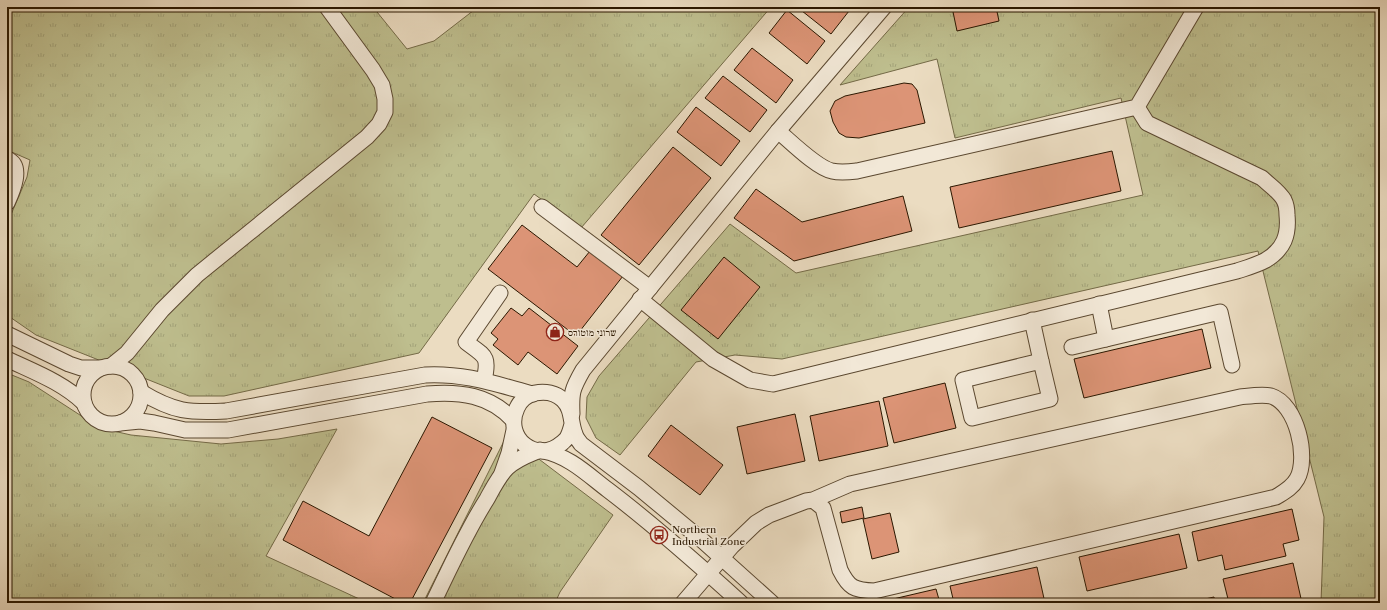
<svg xmlns="http://www.w3.org/2000/svg" width="1387" height="610" font-family="'Libre Caslon Text','Frank Ruhl Libre',serif">
  <style>
    .grass { fill: url(#grass-tufts); stroke: #746a47 }
    .building { fill: #dc9476; stroke: #2b1700 }
    .lines { fill: none; stroke-linecap: round; stroke-linejoin: round }
    .minor-casing { stroke: #5b4830; stroke-width: 17 }
    .minor { stroke: #f2e8d7; stroke-width: 15 }
    .labels { text-anchor: middle; dominant-baseline: central; stroke-width: 3; stroke-linejoin: round; paint-order: stroke }
    .poi-label { font-size: 10px; fill: #2b1700; stroke: #f2e8d7; text-anchor: start }
  </style>
  <defs>
    <pattern id="grass-tufts" width="24" height="20" patternUnits="userSpaceOnUse"><rect width="24" height="20" fill="#bebe8e"/><path d="M3 7l-1-3M5 7V3M7 7l1-3M15 17l-1-3M17 17v-4M19 17l1-3" fill="none" stroke="#a3a379"/></pattern>
  </defs>
  <rect width="100%" height="100%" fill="#ebdcc1"/>
  <filter id="stains"><feTurbulence type="fractalNoise" baseFrequency=".005" numOctaves="4"/><feColorMatrix values="0 0 0 0 .2 0 0 0 0 .09 0 0 0 0 .02 0 0 0 .5 -.17"/></filter>
  <radialGradient id="worn" r=".72"><stop offset=".6" stop-color="#630" stop-opacity="0"/><stop offset="1" stop-color="#630" stop-opacity=".3"/></radialGradient>
  <!-- grass -->
  <g class="grass">
    <path d="M 7,7 L 373,7 L 407,49 L 434,41 L 478,7 L 771,7 L 581,228 L 534,194 L 419,353 L 224,396 L 189,396 L 36,335 L 7,315 L 7,224 L 27,177 L 30,160 L 7,150 Z"/>
    <path d="M 909,7 L 1380,7 L 1380,603 L 1321,603 L 1324,517 L 1258,251 L 782,359 L 735,355 L 696,362 L 620,455 L 596,438 L 586,418 L 587,397 L 599,376 L 730,224 L 796,273 L 1143,195 L 1121,98 L 955,138 L 937,59 L 840,85 Z"/>
    <path d="M 7,373 L 29,382 L 100,428 L 131,435 L 221,444 L 278,439 L 337,429 L 266,556 L 368,603 L 7,603 Z"/>
    <path d="M 507,435 L 613,515 L 560,592 L 555,603 L 423,603 Z"/>
  </g>
  <!-- building -->
  <g class="building">
    <path d="M 797,7 L 844,7 L 849,11 L 831,34 Z"/>
    <path d="M 952,7 L 996,7 L 999,21 L 957,31 Z"/>
    <path d="M 1021,7 L 1045,7 L 1022,12 Z"/>
    <path d="M 787,10 L 825,41 L 807,64 L 769,33 Z"/>
    <path d="M 752,48 L 793,80 L 776,103 L 734,70 Z"/>
    <path d="M 723,76 L 767,110 L 750,132 L 705,98 Z"/>
    <path d="M 904,83 L 912,84 L 917,90 L 925,123 L 859,138 L 846,137 L 839,133 L 833,122 L 830,111 L 835,101 L 845,96 Z"/>
    <path d="M 696,107 L 740,141 L 721,166 L 677,132 Z"/>
    <path d="M 673,147 L 711,178 L 639,265 L 601,235 Z"/>
    <path d="M 1112,151 L 1121,191 L 959,228 L 950,187 Z"/>
    <path d="M 756,189 L 802,222 L 903,196 L 912,231 L 794,261 L 734,218 Z"/>
    <path d="M 522,225 L 577,267 L 590,251 L 623,276 L 576,336 L 488,269 Z"/>
    <path d="M 724,257 L 760,287 L 718,339 L 681,310 Z"/>
    <path d="M 511,308 L 522,316 L 529,308 L 578,346 L 557,374 L 528,352 L 518,365 L 493,345 L 498,339 L 491,333 Z"/>
    <path d="M 1202,329 L 1211,368 L 1084,398 L 1074,359 Z"/>
    <path d="M 945,383 L 956,428 L 894,443 L 883,398 Z"/>
    <path d="M 879,401 L 888,446 L 819,461 L 810,416 Z"/>
    <path d="M 795,414 L 805,461 L 747,474 L 737,427 Z"/>
    <path d="M 432,417 L 492,448 L 410,603 L 403,603 L 283,540 L 303,501 L 369,536 Z"/>
    <path d="M 671,425 L 723,465 L 700,495 L 648,456 Z"/>
    <path d="M 862,507 L 864,518 L 842,523 L 840,512 Z"/>
    <path d="M 1292,509 L 1299,540 L 1283,544 L 1286,556 L 1225,570 L 1222,555 L 1198,561 L 1192,532 Z"/>
    <path d="M 890,513 L 899,552 L 872,559 L 863,519 Z"/>
    <path d="M 1179,534 L 1187,568 L 1087,591 L 1079,557 Z"/>
    <path d="M 1293,563 L 1302,603 L 1229,603 L 1223,579 Z"/>
    <path d="M 1037,567 L 1045,603 L 954,603 L 950,586 Z"/>
    <path d="M 936,589 L 940,603 L 876,603 Z"/>
    <path d="M 1214,597 L 1215,603 L 1187,603 Z"/>
  </g>
  <g class="lines">
    <defs>
      <g id="minor">
        <path d="M 778,131 C 791,142 817,168 832,171 C 840,173 849,172 857,171 L 1137,107 L 1196,7"/>
        <path d="M 7,159 C 24,166 12,192 7,203"/>
        <path d="M 542,207 L 650,288"/>
        <path d="M 640,299 L 713,359 L 750,380 L 773,384 L 1237,271 C 1246,268 1257,265 1266,260 C 1284,249 1289,235 1287,215 C 1287,211 1286,204 1284,200 C 1279,191 1269,185 1262,178 L 1147,123 L 1137,107"/>
        <path d="M 1099,304 L 1106,339"/>
        <path d="M 1032,320 L 1041,361"/>
        <path d="M 7,334 L 69,364 L 81,368 L 101,368"/>
        <path d="M 1072,347 L 1220,312 L 1232,365"/>
        <path d="M 7,359 C 34,372 62,382 84,403"/>
        <path d="M 1041,361 L 1050,399 L 972,418 L 963,380 Z"/>
        <path d="M 111,366 L 127,353 L 162,310 L 197,275 L 367,137 L 379,124 L 385,112 L 385,99 L 382,85 L 373,70 L 327,7"/>
        <circle cx="112" cy="395" r="29"/>
        <path d="M 484,380 C 490,355 484,356 466,342 L 500,293"/>
        <path d="M 141,392 C 174,412 189,413 226,411 L 425,375 C 465,373 495,384 533,394"/>
        <path d="M 572,414 C 571,393 572,389 583,370 L 778,131 L 884,7"/>
        <path d="M 120,423 L 140,421 L 154,423 L 185,430 L 228,430 L 427,394 C 460,391 490,395 513,420"/>
        <path d="M 572,424 C 571,428 570,432 568,436 C 567,439 564,441 562,443 C 537,465 503,438 517,408 C 520,401 527,395 535,393 C 545,391 556,393 563,400 C 573,410 570,422 575,434 C 576,438 579,441 581,444 L 639,488 L 703,541 L 772,603"/>
        <path d="M 543,451 C 569,456 587,474 608,490 C 654,525 698,564 741,603"/>
        <path d="M 502,473 L 509,453 L 514,430"/>
        <path d="M 433,603 C 450,568 466,532 487,499 C 493,488 499,476 507,468 C 516,459 528,455 540,450"/>
        <path d="M 683,603 L 732,546 L 756,523 L 769,515 L 806,501 L 813,500 L 823,508 L 840,570 C 849,588 854,590 874,591 L 1276,497 C 1284,492 1292,488 1297,479 C 1309,458 1297,404 1271,396 C 1262,394 1250,396 1240,397 L 850,484 L 813,500"/>
      </g>
    </defs>
    <!-- minor casing -->
    <use href="#minor" class="minor-casing"/>
    <!-- minor -->
    <use href="#minor" class="minor"/>
  </g>
  <!-- icons -->
  <defs>
    <symbol id="shop-ring" viewBox="-11 -11 22 22"><circle r="9.5" fill="#f2e8d7" stroke="#8f2418" stroke-width="1.5"/><path d="M-5-2.5h2.3a2.7 3.5 0 0 1 5.4 0H5L5.5 6h-11ZM-1.5-2.5h3a1.5 2.3 0 0 0-3 0Z" fill="#8f2418"/></symbol>
    <symbol id="bus-ring" viewBox="-11 -11 22 22"><circle r="9.5" fill="#f2e8d7" stroke="#8f2418" stroke-width="1.5"/><path d="M-5-6H5V4H4V6H2V4H-2V6H-4V4H-5ZM-3.5-4V0h7V-4ZM-3.5 1.2v1.5H-2V1.2ZM2 1.2v1.5H3.5V1.2Z" fill="#8f2418"/></symbol>
  </defs>
  <g fill-rule="evenodd">
    <use href="#shop-ring" x="545" y="322" width="20" height="20"/>
    <use href="#bus-ring" x="649" y="525" width="20" height="20"/>
  </g>
  <g class="labels">
    <!-- poi labels -->
    <g class="poi-label">
      <text x="568" y="332">שרוני מוטורס</text>
      <text x="672" y="529">Northern<tspan x="672" dy="12">Industrial Zone</tspan></text>
    </g>
  </g>
  <!-- margin -->
  <rect width="1387" height="610" fill="none" stroke="#ebdcc1" stroke-width="24"/>
  <rect x="8" y="8" width="1371" height="594" fill="none" stroke="#2b1700" stroke-width="2"/>
  <rect x="12" y="12" width="1363" height="586" fill="none" stroke="#2b1700"/>
  <rect width="100%" height="100%" filter="url(#stains)"/>
  <rect width="100%" height="100%" fill="url(#worn)"/>
</svg>
